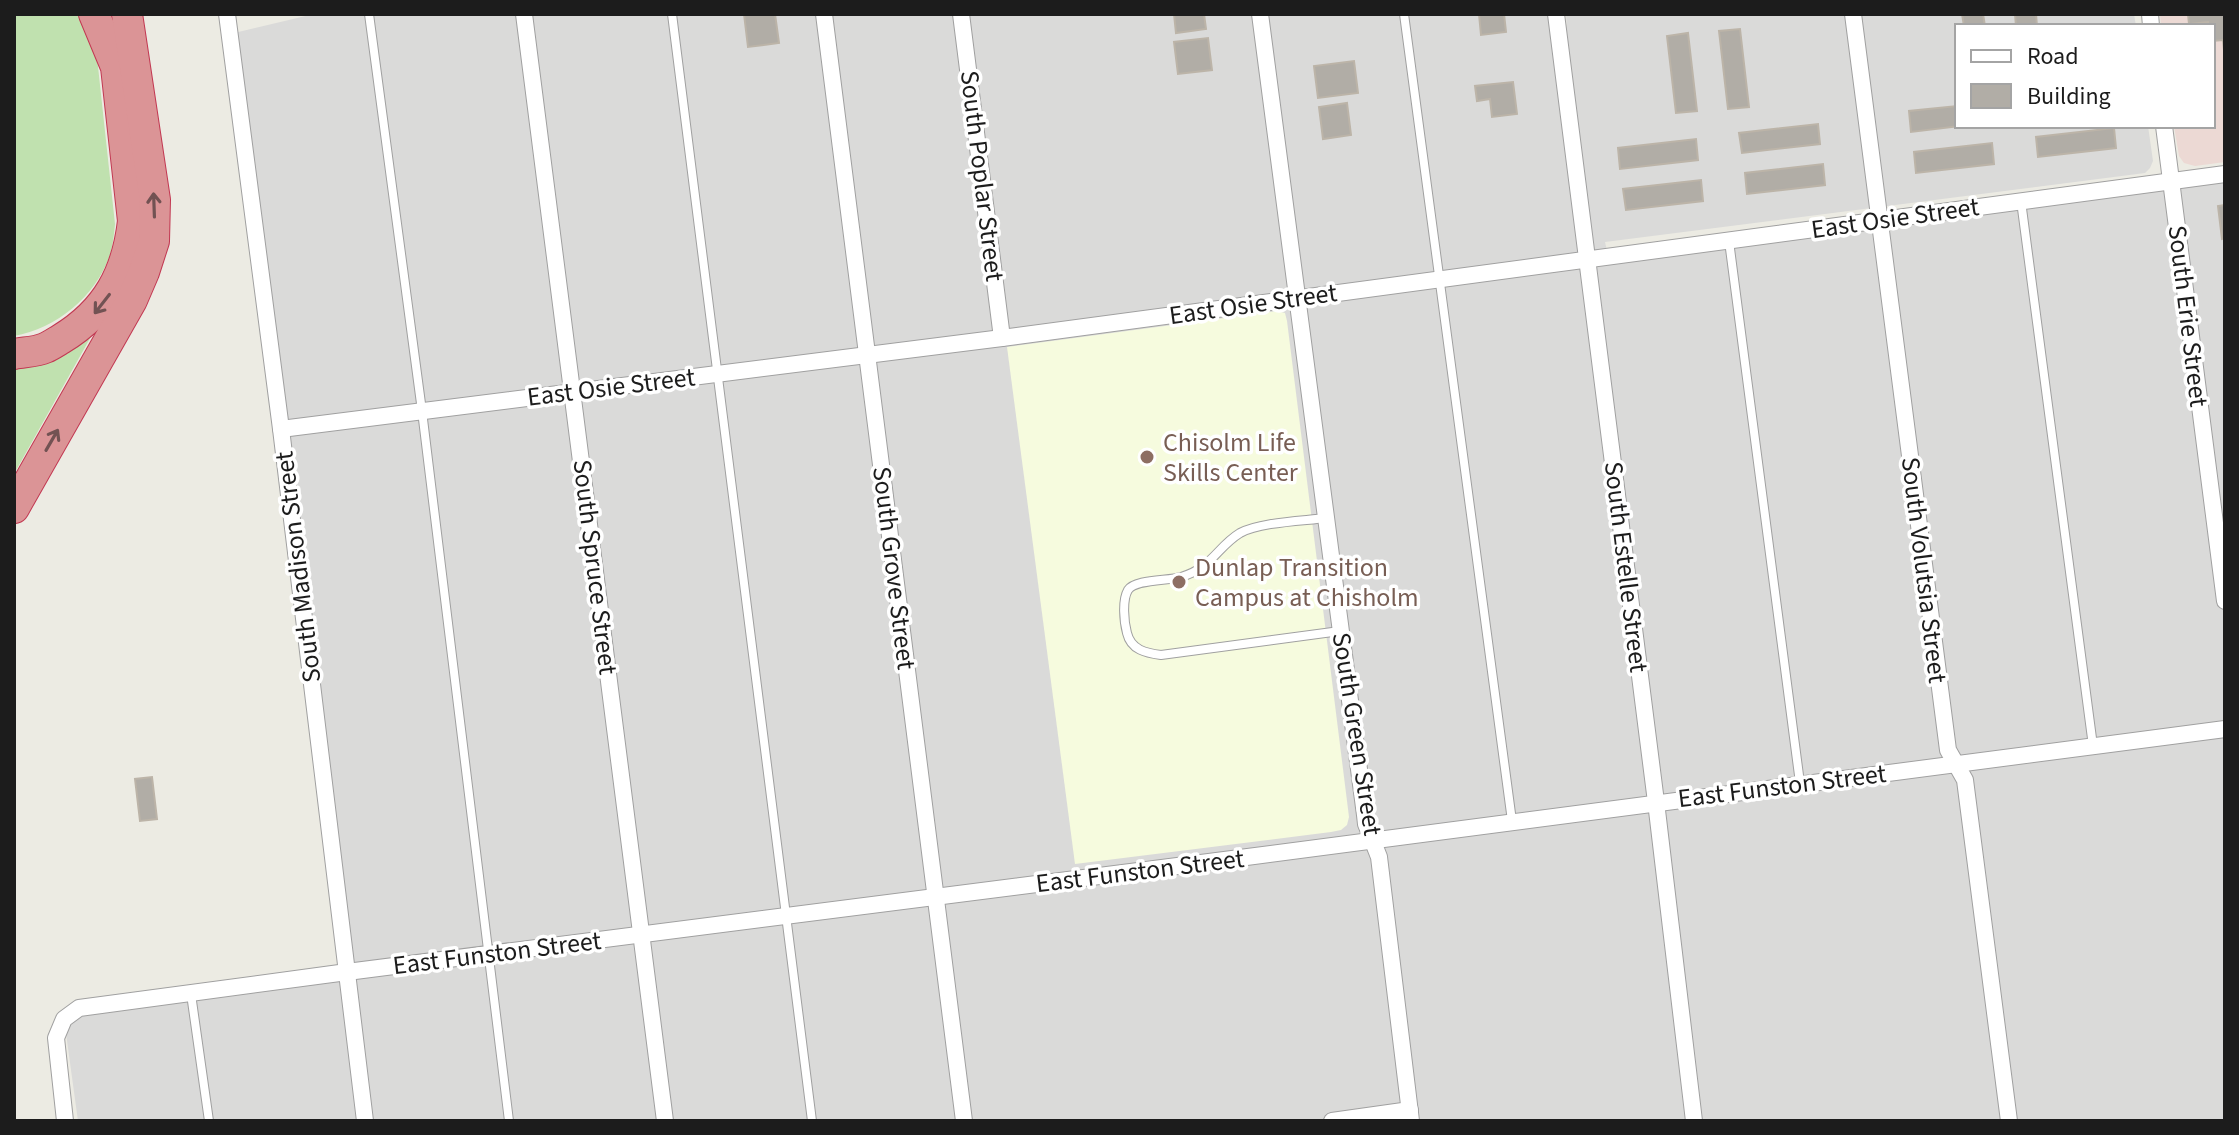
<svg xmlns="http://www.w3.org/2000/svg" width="2239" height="1135" font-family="'Source Sans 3',sans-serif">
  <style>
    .residential { fill: #dadad9 }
    .commercial { fill: #ecd9d4 }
    .education { fill: #f6fbde }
    .grass { fill: #c0e1af }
    .building { fill: #b1ada6; stroke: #bcb4a8; stroke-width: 2 }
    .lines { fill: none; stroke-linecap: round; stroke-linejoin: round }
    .service-casing { stroke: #a0a0a0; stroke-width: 10 }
    .minor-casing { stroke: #a0a0a0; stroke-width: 18 }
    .motorway-casing { stroke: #c23852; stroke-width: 32 }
    .service { stroke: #fff; stroke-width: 8 }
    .minor { stroke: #fff; stroke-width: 16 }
    .motorway { stroke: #db9496; stroke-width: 30 }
    .oneway { stroke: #725253 }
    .education-dot { fill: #8d6e63; stroke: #fff; stroke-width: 3 }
    .labels { text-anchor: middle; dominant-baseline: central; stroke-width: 7; stroke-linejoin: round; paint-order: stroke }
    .street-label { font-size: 26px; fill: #1c1c1c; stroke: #fff }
    .education-label { font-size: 26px; fill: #785e54; stroke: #fff; text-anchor: start }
  </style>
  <rect width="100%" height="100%" fill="#ecebe3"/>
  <!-- residential -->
  <path class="residential" d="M 314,14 L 1564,14 L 1567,29 L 1566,14 L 2134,14 L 2136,26 L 1957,26 L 1957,126 L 2148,126 L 2153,161 L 2150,168 L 2145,173 L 1605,242 L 1608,255 L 2225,173 L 2225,1121 L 78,1121 L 64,1019 L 346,972 L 230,34 Z"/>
  <!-- commercial -->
  <path class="commercial" d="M 2160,14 L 2225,14 L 2225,162 L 2195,166 L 2184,163 L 2179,156 L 2174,126 L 2213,126 L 2213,26 L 2161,26 Z"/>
  <!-- education -->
  <path class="education" d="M 1277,311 L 1285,313 L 1287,321 L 1349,817 L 1347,825 L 1341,830 L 1331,832 L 1075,864 L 1007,347 Z"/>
  <!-- grass -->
  <g class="grass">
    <path d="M 14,14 L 78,14 L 85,22 L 96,48 L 115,224 C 114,234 113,245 110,255 C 95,297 57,328 14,336 Z"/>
    <path d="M 93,333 L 14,474 L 14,368 Z"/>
  </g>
  <!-- building -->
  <g class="building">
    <path d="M 744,14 L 775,14 L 779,43 L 748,47 Z"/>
    <path d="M 1174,14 L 1204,14 L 1206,29 L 1176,33 Z"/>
    <path d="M 1479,14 L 1504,14 L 1506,32 L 1481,35 Z"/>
    <path d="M 1962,14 L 1983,14 L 1985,26 L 1964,26 Z"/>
    <path d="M 2015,14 L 2036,14 L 2037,26 L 2016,26 Z"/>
    <path d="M 2188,14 L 2225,14 L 2225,60 L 2223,40 L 2213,41 L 2213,26 L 2209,26 L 2208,22 L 2189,24 Z"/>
    <path d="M 1740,29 L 1749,107 L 1728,109 L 1719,31 Z"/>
    <path d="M 1688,33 L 1697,111 L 1676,113 L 1667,36 Z"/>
    <path d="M 1208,38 L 1212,70 L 1178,74 L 1174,42 Z"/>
    <path d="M 1354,61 L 1358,93 L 1318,98 L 1314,66 Z"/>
    <path d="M 1513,82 L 1517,114 L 1492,117 L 1490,99 L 1477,101 L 1475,86 Z"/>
    <path d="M 1347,103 L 1351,135 L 1323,139 L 1319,107 Z"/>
    <path d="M 1957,106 L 1957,126 L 1960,126 L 1911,132 L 1909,111 Z"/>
    <path d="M 1818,124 L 1820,144 L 1742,153 L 1739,133 Z"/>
    <path d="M 2114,128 L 2116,148 L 2038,157 L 2036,137 Z"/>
    <path d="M 1696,139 L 1698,160 L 1620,169 L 1618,148 Z"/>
    <path d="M 1992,143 L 1994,164 L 1916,173 L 1914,152 Z"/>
    <path d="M 1823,164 L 1825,185 L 1747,194 L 1745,173 Z"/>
    <path d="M 1701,180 L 1703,201 L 1626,210 L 1623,189 Z"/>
    <path d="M 2225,205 L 2225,238 L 2222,239 L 2218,206 Z"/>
    <path d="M 152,777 L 157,819 L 140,821 L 135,779 Z"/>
  </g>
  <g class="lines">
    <defs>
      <g id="service">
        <path d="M 369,14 L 422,411 L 509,1121"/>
        <path d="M 672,14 L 812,1121"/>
        <path d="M 1404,14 L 1512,821"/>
        <path d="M 2021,201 L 2093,746"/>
        <path d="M 1729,241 L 1800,783"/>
        <path d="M 1326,518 C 1303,521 1260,522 1240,533 C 1217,547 1212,568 1181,577 C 1169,581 1135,579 1128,590 C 1122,600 1124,622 1127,633 C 1131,650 1146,653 1161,655 L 1340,631"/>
        <path d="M 191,994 L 209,1121"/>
      </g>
      <g id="minor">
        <path d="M 227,14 L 281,429 L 365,1121"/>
        <path d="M 524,14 L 665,1121"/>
        <path d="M 824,14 L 964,1121"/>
        <path d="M 961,14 L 1002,338"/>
        <path d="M 1260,14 L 1365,815 L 1366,824 L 1379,857 L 1411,1121"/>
        <path d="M 1556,14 L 1656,802 L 1694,1121"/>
        <path d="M 1853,14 L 1948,750 L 1965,780 L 2009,1121"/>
        <path d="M 2150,14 L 2151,26"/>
        <path d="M 2164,126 L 2225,601"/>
        <path d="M 281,429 L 1002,338 L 2225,174"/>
        <path d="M 65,1121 L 56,1038 L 64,1019 L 79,1008 L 347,972 L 1201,863 L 2225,729"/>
        <path d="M 1332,1121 L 1410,1110"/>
      </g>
      <g id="motorway">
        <path d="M 14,354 C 24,352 36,352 45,348 C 50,346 56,342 61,339 C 107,311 127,273 133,221 L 116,67 L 94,14"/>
        <path d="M 14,508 L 132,300 L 144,272 L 154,241 L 155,200 L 127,14"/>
      </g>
    </defs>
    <!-- service casing -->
    <use href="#service" class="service-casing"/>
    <!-- minor casing -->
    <use href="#minor" class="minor-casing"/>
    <!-- motorway casing -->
    <use href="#motorway" class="motorway-casing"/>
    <!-- service -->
    <use href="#service" class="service"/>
    <!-- minor -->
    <use href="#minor" class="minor"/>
    <!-- motorway -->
    <use href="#motorway" class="motorway"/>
  </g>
  <!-- one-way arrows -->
  <defs><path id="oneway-shaft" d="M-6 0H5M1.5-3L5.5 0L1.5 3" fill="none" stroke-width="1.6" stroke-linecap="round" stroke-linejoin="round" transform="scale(2)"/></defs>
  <g class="oneway">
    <use href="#oneway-shaft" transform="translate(154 205) rotate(-92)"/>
    <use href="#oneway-shaft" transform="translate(102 304) rotate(128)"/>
    <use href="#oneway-shaft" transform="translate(52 440) rotate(-60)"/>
  </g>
  <!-- markers -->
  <g class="education-dot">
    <circle cx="1147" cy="457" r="8"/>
    <circle cx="1179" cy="582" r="8"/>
  </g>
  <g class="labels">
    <!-- street labels -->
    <g class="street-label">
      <text transform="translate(982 176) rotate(83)">South Poplar Street</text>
      <text transform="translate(1895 218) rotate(-8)">East Osie Street</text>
      <text transform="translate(1253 304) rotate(-8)">East Osie Street</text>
      <text transform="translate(2188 316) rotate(83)">South Erie Street</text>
      <text transform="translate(611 387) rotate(-7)">East Osie Street</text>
      <text transform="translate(298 567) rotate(-97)">South Madison Street</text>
      <text transform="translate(595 567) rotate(83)">South Spruce Street</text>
      <text transform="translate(1626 567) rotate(83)">South Estelle Street</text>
      <text transform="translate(894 568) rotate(83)">South Grove Street</text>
      <text transform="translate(1924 570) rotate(83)">South Volutsia Street</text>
      <text transform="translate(1357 734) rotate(81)">South Green Street</text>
      <text transform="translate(1782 786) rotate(-7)">East Funston Street</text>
      <text transform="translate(1140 871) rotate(-7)">East Funston Street</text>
      <text transform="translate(497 953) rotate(-7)">East Funston Street</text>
    </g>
    <!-- education labels -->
    <g class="education-label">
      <text x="1163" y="442">Chisolm Life<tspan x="1163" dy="30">Skills Center</tspan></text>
      <text x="1195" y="567">Dunlap Transition<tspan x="1195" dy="30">Campus at Chisholm</tspan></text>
    </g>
  </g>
  <!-- border -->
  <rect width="2239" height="1135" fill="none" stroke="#1c1c1c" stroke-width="32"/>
  <!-- legend -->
  <rect x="1955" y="24" width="260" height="104" fill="#ffffff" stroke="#a4a4a4" stroke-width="2"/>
  <rect x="1971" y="50" width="40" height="12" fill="#ffffff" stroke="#a4a4a4" stroke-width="2"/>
  <text x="2027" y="64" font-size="24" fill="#1c1c1c">Road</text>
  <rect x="1971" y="84" width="40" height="24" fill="#b1ada6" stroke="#a4a4a4" stroke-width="2"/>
  <text x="2027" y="104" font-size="24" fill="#1c1c1c">Building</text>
</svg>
